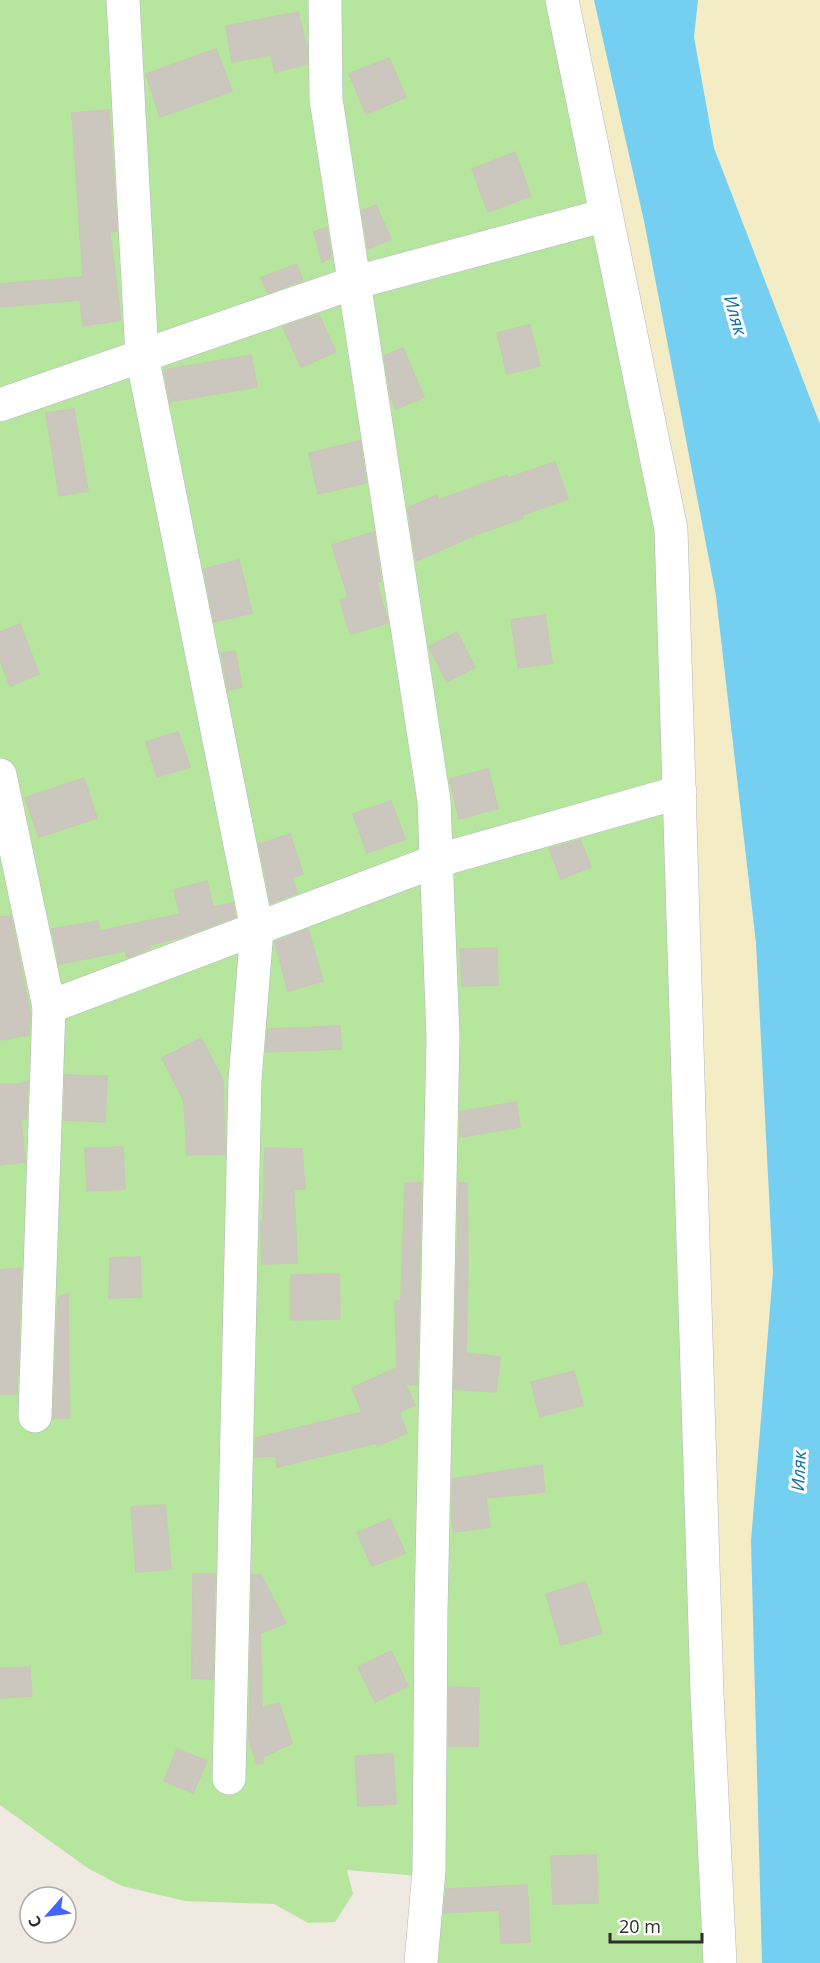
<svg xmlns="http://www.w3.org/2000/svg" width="820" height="1963" font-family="'Open Sans',sans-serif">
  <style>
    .green { fill: #b6e59e }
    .sand { fill: #f3ecc5 }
    .water { fill: #75cff0 }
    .building { fill: #cbc7bf; stroke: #cbc5ba; stroke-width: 1.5 }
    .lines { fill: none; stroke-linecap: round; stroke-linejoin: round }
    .minor-casing { stroke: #b4b7c1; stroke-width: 34 }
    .minor { stroke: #fff; stroke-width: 33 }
    .labels { text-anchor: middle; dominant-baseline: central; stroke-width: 6; stroke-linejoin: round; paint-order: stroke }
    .water-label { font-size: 18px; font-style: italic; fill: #0d6fa3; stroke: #fff }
  </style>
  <rect width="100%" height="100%" fill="#efe9e1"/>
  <!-- green -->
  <path class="green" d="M 0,0 L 562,0 L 665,536 L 715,1963 L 415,1963 L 419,1876 L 347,1870 L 353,1894 L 335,1922 L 308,1923 L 274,1904 L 185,1901 L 122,1886 L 89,1869 L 0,1805 Z"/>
  <!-- sand -->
  <g class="sand">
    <path d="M 562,0 L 594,0 L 644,221 L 716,596 L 756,943 L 773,1272 L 751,1541 L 762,1963 L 715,1963 L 665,536 Z"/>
    <path d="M 698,0 L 820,0 L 820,424 L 714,148 L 694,37 Z"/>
  </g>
  <!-- water -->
  <path class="water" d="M 594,0 L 698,0 L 694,37 L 714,148 L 820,424 L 820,1963 L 762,1963 L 751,1541 L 773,1272 L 756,943 L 716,596 L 644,221 Z"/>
  <!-- building -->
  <g class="building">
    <path d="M 298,12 L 307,49 L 307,64 L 275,72 L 271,55 L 232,62 L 226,26 Z"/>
    <path d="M 216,49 L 232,91 L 160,117 L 146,74 Z"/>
    <path d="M 389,58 L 406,97 L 366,114 L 349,74 Z"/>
    <path d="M 109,110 L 117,231 L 110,232 L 121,320 L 83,326 L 80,300 L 0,307 L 0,284 L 83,277 L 72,113 Z"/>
    <path d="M 515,152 L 531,196 L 488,212 L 472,169 Z"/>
    <path d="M 376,205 L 391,239 L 368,249 L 362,211 Z"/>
    <path d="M 327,227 L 331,258 L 322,262 L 314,232 Z"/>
    <path d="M 296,264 L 303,280 L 268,293 L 261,278 Z"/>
    <path d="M 319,315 L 336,352 L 301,367 L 283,327 Z"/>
    <path d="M 530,325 L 540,366 L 507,374 L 497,333 Z"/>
    <path d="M 403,348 L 424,397 L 396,409 L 391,397 L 384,356 Z"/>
    <path d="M 251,355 L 257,387 L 170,402 L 164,370 Z"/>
    <path d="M 74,409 L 88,491 L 59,496 L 46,413 Z"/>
    <path d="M 360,441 L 366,483 L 318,494 L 309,453 Z"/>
    <path d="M 555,462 L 568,499 L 522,515 L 523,518 L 475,535 L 416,561 L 408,508 L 437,495 L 439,500 L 507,475 L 508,478 Z"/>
    <path d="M 374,532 L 381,582 L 377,583 L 388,623 L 350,634 L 340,600 L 348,597 L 332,545 Z"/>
    <path d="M 239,560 L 252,613 L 214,622 L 204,569 Z"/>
    <path d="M 545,615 L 552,663 L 518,668 L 511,620 Z"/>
    <path d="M 20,624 L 39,674 L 10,686 L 0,660 L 0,632 Z"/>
    <path d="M 457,632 L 475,667 L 447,682 L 429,647 Z"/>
    <path d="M 235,651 L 242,687 L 228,690 L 221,653 Z"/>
    <path d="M 178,732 L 190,767 L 157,777 L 146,742 Z"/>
    <path d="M 488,769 L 498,808 L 459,819 L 450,779 Z"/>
    <path d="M 84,778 L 97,818 L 39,837 L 25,798 Z"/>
    <path d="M 391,801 L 405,839 L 367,853 L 353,814 Z"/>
    <path d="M 290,834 L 303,874 L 292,878 L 297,893 L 271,903 L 259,844 Z"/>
    <path d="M 580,840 L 591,867 L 561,879 L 549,849 Z"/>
    <path d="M 207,881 L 213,907 L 233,903 L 235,917 L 181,937 L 150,945 L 151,948 L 129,957 L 127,957 L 125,951 L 59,964 L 52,929 L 98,921 L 100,931 L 180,914 L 174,890 Z"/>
    <path d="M 11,916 L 30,1013 L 29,1035 L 0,1040 L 0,917 Z"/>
    <path d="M 308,929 L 323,981 L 288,991 L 275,942 Z"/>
    <path d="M 497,948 L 498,985 L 462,986 L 460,949 Z"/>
    <path d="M 340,1026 L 341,1049 L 266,1052 L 268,1029 Z"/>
    <path d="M 201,1038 L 223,1080 L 225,1154 L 187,1155 L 184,1101 L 162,1058 Z"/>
    <path d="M 65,1075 L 107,1076 L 105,1122 L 64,1120 Z"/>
    <path d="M 28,1082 L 26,1119 L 21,1118 L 25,1162 L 0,1165 L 0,1084 L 17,1084 Z"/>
    <path d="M 516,1102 L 520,1127 L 460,1137 L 460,1112 Z"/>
    <path d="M 123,1147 L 125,1189 L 87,1191 L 85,1148 Z"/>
    <path d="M 265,1148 L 302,1149 L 305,1189 L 294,1189 L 297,1263 L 262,1264 L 261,1221 L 263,1221 Z"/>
    <path d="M 405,1183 L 421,1183 L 417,1385 L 405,1384 L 415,1405 L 399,1412 L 407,1433 L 377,1446 L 376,1443 L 277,1467 L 276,1456 L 255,1457 L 256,1438 L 362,1412 L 352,1388 L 397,1368 L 395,1301 L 401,1301 Z"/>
    <path d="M 459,1183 L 467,1183 L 468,1263 L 466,1353 L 500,1357 L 496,1392 L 454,1389 Z"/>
    <path d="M 140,1257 L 141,1297 L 109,1298 L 110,1258 Z"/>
    <path d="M 21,1268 L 17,1394 L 0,1394 L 0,1270 Z"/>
    <path d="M 339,1274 L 340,1319 L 291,1320 L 291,1275 Z"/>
    <path d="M 68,1293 L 69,1418 L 53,1418 L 58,1298 Z"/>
    <path d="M 574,1371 L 583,1405 L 540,1417 L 531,1382 Z"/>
    <path d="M 542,1465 L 545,1492 L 486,1498 L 490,1527 L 454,1532 L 452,1519 L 453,1479 Z"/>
    <path d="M 165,1505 L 171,1569 L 136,1572 L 131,1507 Z"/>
    <path d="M 390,1519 L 405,1553 L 372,1566 L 357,1533 Z"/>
    <path d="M 193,1574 L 215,1574 L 213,1679 L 192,1678 Z"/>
    <path d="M 252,1575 L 261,1575 L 286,1623 L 260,1633 L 262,1708 L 279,1703 L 292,1743 L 263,1757 L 263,1763 L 257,1764 L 249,1739 Z"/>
    <path d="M 586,1582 L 602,1633 L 561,1645 L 546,1594 Z"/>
    <path d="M 391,1651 L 408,1686 L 375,1702 L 358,1667 Z"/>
    <path d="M 30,1667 L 32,1696 L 0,1698 L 0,1668 Z"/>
    <path d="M 449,1687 L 479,1688 L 478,1746 L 449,1746 Z"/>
    <path d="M 177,1749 L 207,1761 L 193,1793 L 164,1781 Z"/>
    <path d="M 393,1754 L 396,1804 L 358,1806 L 355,1756 Z"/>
    <path d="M 596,1855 L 598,1903 L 553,1904 L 551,1856 Z"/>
    <path d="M 527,1885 L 530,1942 L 501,1943 L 499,1910 L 444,1913 L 446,1889 Z"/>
  </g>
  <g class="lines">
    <defs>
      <g id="minor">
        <path d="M 123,0 L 142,356 L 257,929 L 245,1080 L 229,1778"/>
        <path d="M 325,0 L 326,99 L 434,801 L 443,1037 L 431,1613 L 429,1870 L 421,1963"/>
        <path d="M 562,0 L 671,529 L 707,1693 L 720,1963"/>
        <path d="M 0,405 L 353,283 L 606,215"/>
        <path d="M 0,775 L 49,1007 L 436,861 L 680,792"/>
        <path d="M 35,1416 L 49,1007"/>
      </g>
    </defs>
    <!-- minor casing -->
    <use href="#minor" class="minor-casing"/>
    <!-- minor -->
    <use href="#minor" class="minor"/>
  </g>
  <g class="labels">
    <!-- water labels -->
    <g class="water-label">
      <text transform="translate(736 315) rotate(74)">Иляк</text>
      <text transform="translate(798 1471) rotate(-87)">Иляк</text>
    </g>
  </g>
  <!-- north arrow -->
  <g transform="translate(48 1915) rotate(242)"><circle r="28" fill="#ffffff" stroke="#ababab" stroke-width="1.5"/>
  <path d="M0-4.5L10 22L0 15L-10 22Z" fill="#4264fb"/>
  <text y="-9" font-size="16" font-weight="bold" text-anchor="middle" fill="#2e2e2e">С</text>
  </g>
  <!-- scale -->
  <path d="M610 1933v9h92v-9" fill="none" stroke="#2e2e2e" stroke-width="3"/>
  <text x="619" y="1933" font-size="18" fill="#2e2e2e" stroke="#ffffff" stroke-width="4.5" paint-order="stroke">20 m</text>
</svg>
